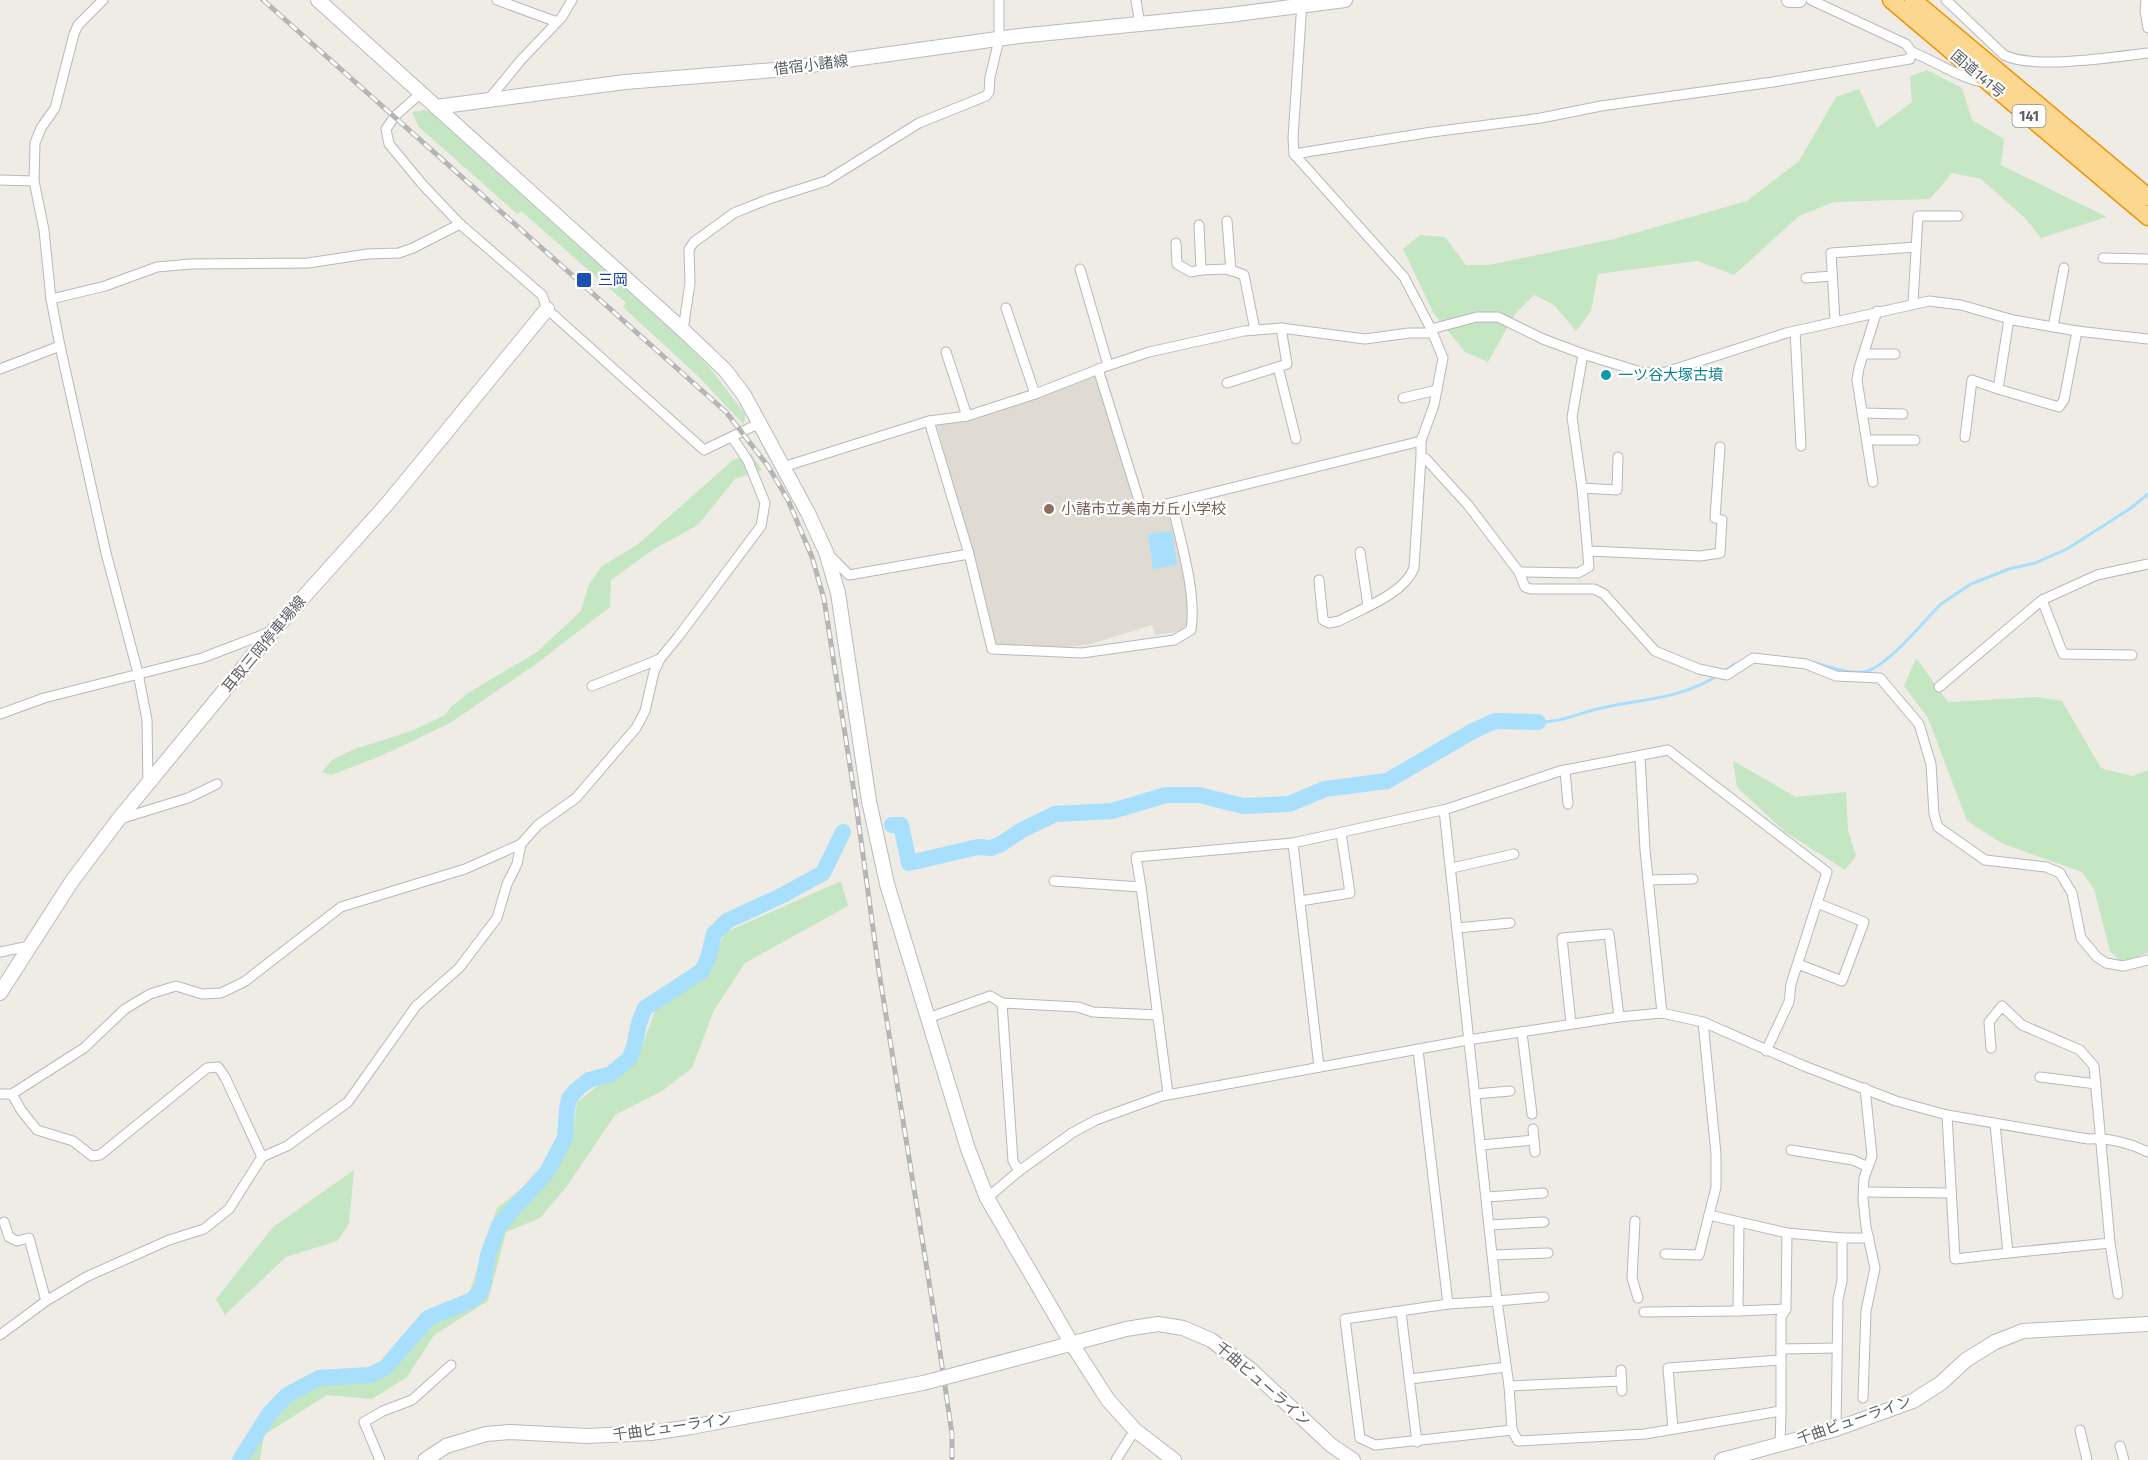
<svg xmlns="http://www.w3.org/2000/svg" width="2148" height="1460" font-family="'Fira Sans','Noto Sans JP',sans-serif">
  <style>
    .education { fill: #dfdbd3 }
    .green { fill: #c5e6c2 }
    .water { fill: #a7dffd }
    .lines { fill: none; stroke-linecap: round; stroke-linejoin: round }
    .stream { stroke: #a7dffd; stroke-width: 3 }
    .river { stroke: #a7dffd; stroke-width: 16 }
    .street-casing { stroke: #b6b8bc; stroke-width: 11 }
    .secondary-casing { stroke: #b7babf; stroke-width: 16 }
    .highway-casing { stroke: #f09304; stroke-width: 19 }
    .street { stroke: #fff; stroke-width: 9 }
    .secondary { stroke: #fff; stroke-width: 14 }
    .highway { stroke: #fbd790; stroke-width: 16 }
    .rail-casing { stroke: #b4b5b5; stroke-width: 5 }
    .rail { stroke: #fff; stroke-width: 3; stroke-dasharray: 9; stroke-linecap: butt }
    .secondary-bridge-casing { stroke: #b7babf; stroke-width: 16; stroke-linecap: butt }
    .secondary-bridge { stroke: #fff; stroke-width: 14 }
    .transit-dot { fill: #1a4fb4; stroke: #fff; stroke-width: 2 }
    .culture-dot { fill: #0f9aa8; stroke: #fff; stroke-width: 2 }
    .education-dot { fill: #8d6e63; stroke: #fff; stroke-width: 2 }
    .labels { text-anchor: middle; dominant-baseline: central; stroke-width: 4.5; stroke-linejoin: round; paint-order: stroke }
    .shield { fill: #fff; stroke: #8e9093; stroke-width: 1.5 }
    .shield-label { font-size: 14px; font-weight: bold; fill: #5d6165 }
    .street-label { font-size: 15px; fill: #5d6165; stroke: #fff }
    .transit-label { font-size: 15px; fill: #164399; stroke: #fff; text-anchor: start }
    .culture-label { font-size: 15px; fill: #0d838f; stroke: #fff; text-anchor: start }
    .education-label { font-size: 15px; fill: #785e54; stroke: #fff; text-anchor: start }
  </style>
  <rect width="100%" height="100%" fill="#efece5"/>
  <!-- education -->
  <path class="education" d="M 1094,375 L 1100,381 L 1141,511 L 1171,506 L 1185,572 L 1190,621 L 1181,631 L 1155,635 L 1152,625 L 1091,644 L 1068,647 L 996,646 L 937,426 L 999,409 L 1062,389 Z"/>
  <!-- green -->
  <g class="green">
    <path d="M 1927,70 L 1962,88 L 1972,120 L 2004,139 L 2001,165 L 2107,217 L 2041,238 L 2026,219 L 1981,179 L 1952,173 L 1930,199 L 1834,202 L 1799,216 L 1734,275 L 1697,261 L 1598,274 L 1591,311 L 1576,331 L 1554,305 L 1534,295 L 1515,314 L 1488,362 L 1465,352 L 1434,314 L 1403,249 L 1420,235 L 1445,237 L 1466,265 L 1489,265 L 1614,239 L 1747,201 L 1799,161 L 1836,97 L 1859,89 L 1877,128 L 1912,102 L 1910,76 Z"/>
    <path d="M 425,110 L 430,112 L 681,339 L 710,368 L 745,414 L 744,425 L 699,377 L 623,307 L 626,303 L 521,211 L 517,214 L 419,127 L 412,112 Z"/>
    <path d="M 751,454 L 762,470 L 735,479 L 698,525 L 654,549 L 611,580 L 610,607 L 536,664 L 450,723 L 381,756 L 331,775 L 322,772 L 332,760 L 352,750 L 414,730 L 445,715 L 451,707 L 468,693 L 537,652 L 581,611 L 589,584 L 602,566 L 637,545 L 733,460 Z"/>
    <path d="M 1916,658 L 1948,702 L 2037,697 L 2062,701 L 2101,768 L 2132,776 L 2148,770 L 2148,953 L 2122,963 L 2110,951 L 2094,889 L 2082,872 L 2003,844 L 1967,821 L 1928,718 L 1904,686 Z"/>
    <path d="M 1733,761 L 1796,797 L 1846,792 L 1848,830 L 1856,856 L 1845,870 L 1784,831 L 1737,787 Z"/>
    <path d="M 841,881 L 848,906 L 745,963 L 714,1010 L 692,1068 L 662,1091 L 615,1115 L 567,1186 L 540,1218 L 506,1232 L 488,1301 L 434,1335 L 407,1377 L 372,1399 L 327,1395 L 264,1435 L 260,1460 L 239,1460 L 248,1446 L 292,1401 L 327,1380 L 354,1379 L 389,1371 L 416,1333 L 428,1322 L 449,1314 L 470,1291 L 497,1208 L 563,1156 L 572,1142 L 577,1102 L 608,1078 L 641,1049 L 657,1005 L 690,978 L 717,948 L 726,932 Z"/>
    <path d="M 354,1170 L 349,1224 L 337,1241 L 286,1257 L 225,1315 L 216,1299 L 273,1227 Z"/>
  </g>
  <!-- water -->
  <path class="water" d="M 1172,531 L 1177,565 L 1153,569 L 1148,534 Z"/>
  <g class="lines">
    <!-- stream -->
    <g class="stream">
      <path d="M 1812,662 C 1828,666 1851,676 1868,671 C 1890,663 1923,622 1941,604 L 1971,584 L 2009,569 L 2035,563 L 2067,549 L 2131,508 L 2148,494"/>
      <path d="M 1723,672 L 1735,664"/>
      <path d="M 1538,722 C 1558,723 1577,714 1597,709 C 1638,699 1681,700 1718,675"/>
    </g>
    <!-- river -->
    <g class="river">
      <path d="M 892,825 L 901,825 L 909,863 L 978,847 L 991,848 L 1001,844 L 1022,830 L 1055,814 L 1112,811 L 1166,795 L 1199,795 L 1243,806 L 1289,804 L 1325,789 L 1387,781 L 1473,731 L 1495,721 L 1538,722"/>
      <path d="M 240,1460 L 269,1414 L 287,1395 L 319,1378 L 370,1375 L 385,1368 L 428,1318 L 472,1300 L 480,1292 L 483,1285 L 488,1255 L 499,1225 L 547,1172 L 565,1138 L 567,1109 L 569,1099 L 576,1090 L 589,1080 L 611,1074 L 629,1059 L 634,1047 L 639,1023 L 645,1008 L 702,971 L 708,958 L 714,934 L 727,921 L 783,895 L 823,873 L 843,832"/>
    </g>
    <defs>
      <g id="street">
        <path d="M 103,0 L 78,25 L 74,34 L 55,108 L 41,128 L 35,143 L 34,181 L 44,230 L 51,299 L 60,346 L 106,553 L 138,673 L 147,720 L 148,784"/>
        <path d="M 497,0 L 557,22"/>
        <path d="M 1136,0 L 1140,25"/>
        <path d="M 1946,0 L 2004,55 C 2033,70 2114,57 2148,53"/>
        <path d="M 2146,0 L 2145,11 L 2148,28"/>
        <path d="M 1302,2 L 1293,138 L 1294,154 L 1404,277 L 1431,329 L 1443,358 L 1434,405 L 1421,441 L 1421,457 L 1426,459 L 1468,505 L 1519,572 L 1525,587 L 1531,589 L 1594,589 L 1604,594 L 1655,651 L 1699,669 L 1727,675 L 1753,658 L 1806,664 L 1836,676 L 1880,678 L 1919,724 L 1931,764 L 1934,814 L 1938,827 L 1985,860 L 2046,867 L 2060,873 L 2072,893 L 2081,938 L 2097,957 L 2106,963 L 2123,966 L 2148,960"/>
        <path d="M 1912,52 C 1937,62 1961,79 1987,83"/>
        <path d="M 421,93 L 395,116 L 386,129 L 389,144 L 423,185 L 460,224 L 542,295 L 547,309 L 704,450 L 760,423"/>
        <path d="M 489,99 L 521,60 L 562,17 L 572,0"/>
        <path d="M 1294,154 L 1432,132 L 1541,118 L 1601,106 L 1773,82 L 1910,59 L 1912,52 L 1906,44 L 1811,0"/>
        <path d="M 0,180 L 34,181"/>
        <path d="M 1227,221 L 1231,271"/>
        <path d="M 1199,225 L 1201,270 L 1228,269 L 1244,275 L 1255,330"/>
        <path d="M 1176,243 L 1177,264 L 1191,272 L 1201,270"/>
        <path d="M 2103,258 L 2148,259"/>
        <path d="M 1080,269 L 1108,365"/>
        <path d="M 1806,278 L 1832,276"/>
        <path d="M 51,299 L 105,286 L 157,267 L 191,264 L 308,263 L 367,254 L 399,253 L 413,248 L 460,224"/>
        <path d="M 1913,303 L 1918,216 L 1958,216"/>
        <path d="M 1006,308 L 1035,394"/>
        <path d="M 2009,319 L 1998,389 L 2059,407 L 2064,400 L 2077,331"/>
        <path d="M 1835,321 L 1831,253 L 1916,247"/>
        <path d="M 2053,327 L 2064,268"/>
        <path d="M 1431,329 L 1477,317 L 1498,317 L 1543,339 L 1583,354 L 1644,373 L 1666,372 L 1786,333 L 1929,301 L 1961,305 L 2013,320 L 2077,331 L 2148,339"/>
        <path d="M 683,330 L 690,283 L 689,249 L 694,242 L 734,213 L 769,199 L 826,181 L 919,123 L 986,96 L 989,92 L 990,77 L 999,40 L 999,0"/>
        <path d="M 1795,331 L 1801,446"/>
        <path d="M 946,352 L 967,416"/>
        <path d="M 1864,354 L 1895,354"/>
        <path d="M 1278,367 L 1296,439"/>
        <path d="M 0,369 L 60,346"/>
        <path d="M 1098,369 L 1142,510 L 1421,441"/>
        <path d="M 1227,383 L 1287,364 L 1281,328"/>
        <path d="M 1403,398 L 1437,390"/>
        <path d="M 1863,413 L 1903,414"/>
        <path d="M 1965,437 L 1972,380 L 1998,389"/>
        <path d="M 1867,440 L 1915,440"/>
        <path d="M 783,467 L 929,421 L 967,416 L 1035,394 L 1104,367 L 1149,352 L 1244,331 L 1281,328 L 1365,339 L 1409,333 L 1432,333"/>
        <path d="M 1873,482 L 1857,380 L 1859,368 L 1877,311"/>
        <path d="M 1582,488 L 1617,490 L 1618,457"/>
        <path d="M 1589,551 L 1700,556 L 1720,553 L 1722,520 L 1715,518 L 1720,447"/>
        <path d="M 1360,552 L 1368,606"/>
        <path d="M 828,554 L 849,575 L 969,554 L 929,421"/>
        <path d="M 969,554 L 992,649 L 1082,653 L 1174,640 L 1191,630 C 1197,593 1180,540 1172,503"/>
        <path d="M 1519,572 L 1578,573 L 1589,567 L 1582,488 L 1572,417 L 1583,354"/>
        <path d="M 1319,580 L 1323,620 L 1329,623 L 1339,621 C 1363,608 1404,594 1414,568 L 1421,457"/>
        <path d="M 2132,655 L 2063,654 L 2042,600 L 2097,575 L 2148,564"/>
        <path d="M 592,686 L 660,659"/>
        <path d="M 1939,687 L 2042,600"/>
        <path d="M 0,714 L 44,698 L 202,658 L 270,632"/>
        <path d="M 1640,756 L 1645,850 L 1662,1013"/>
        <path d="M 1565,770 L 1568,804"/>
        <path d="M 120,819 L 188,798 L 217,784"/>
        <path d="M 1293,843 L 1447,809"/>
        <path d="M 1452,868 L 1514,854"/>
        <path d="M 1648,880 L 1693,879"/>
        <path d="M 1054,881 L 1141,887 L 1168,1094"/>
        <path d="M 1141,887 L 1136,857 L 1293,843 L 1319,1067"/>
        <path d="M 1300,901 L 1350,893 L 1341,833"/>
        <path d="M 1457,928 L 1510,923"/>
        <path d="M 0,952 L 29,946"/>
        <path d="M 1798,964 L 1842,981 L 1864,922 L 1817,903"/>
        <path d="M 1002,1003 L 1013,1161 L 1019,1171"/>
        <path d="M 928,1018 L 990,996 L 1002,1003 L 1078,1007 L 1093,1012 L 1158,1015"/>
        <path d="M 1571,1024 L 1562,938 L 1609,934 L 1619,1017"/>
        <path d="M 1522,1033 L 1532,1114"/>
        <path d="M 1991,1048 L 1989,1022 L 2002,1006 L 2022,1025 L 2080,1050 L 2094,1066 L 2110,1243 L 2008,1253"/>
        <path d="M 1418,1050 L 1448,1304"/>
        <path d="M 2040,1077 L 2096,1084"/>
        <path d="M 0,1094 L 12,1094 L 84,1048 L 125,1009 L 150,994 L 176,986 L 202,994 L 221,993 L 244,982 L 341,907 L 465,869 L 521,844 L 538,825 L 576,798 L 636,728 L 645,711 L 654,672 L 660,659 L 678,637 L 761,526 L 765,503 L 748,461 L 732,437"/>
        <path d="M 12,1094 L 21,1110 L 37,1130 L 73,1141 L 92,1156 L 100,1155 L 207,1068 L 218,1067 L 225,1077 L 262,1157"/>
        <path d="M 1475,1094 L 1510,1091"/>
        <path d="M 1947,1115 L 1955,1259 L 2008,1253 L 1995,1124"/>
        <path d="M 1533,1129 L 1535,1152"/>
        <path d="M 1481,1145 L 1534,1140"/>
        <path d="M 1791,1150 L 1853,1160 L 1868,1167"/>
        <path d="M 1864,1192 L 1951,1193"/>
        <path d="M 1487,1197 L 1543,1193"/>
        <path d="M 987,1198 L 1019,1171 L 1072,1133 L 1096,1120 L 1162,1096 L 1468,1040 L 1619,1017 L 1662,1013 L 1703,1022 L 1804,1066 L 1896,1101 L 1947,1115 L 2088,1139 C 2108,1138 2130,1143 2148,1152"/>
        <path d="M 1709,1215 L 1787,1233 L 1842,1238 L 1842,1281 L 1838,1299 L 1836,1429"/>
        <path d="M 1635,1221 L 1632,1278 L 1638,1298"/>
        <path d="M 4,1222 L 9,1237 L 17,1241 L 29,1238 L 46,1301"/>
        <path d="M 1739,1223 L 1738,1311 L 1786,1309"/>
        <path d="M 1489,1225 L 1544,1222"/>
        <path d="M 1842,1238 L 1869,1238"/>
        <path d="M 2110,1243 L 2118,1294"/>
        <path d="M 1665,1254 L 1699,1255 L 1716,1187 L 1716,1154 L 1703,1022"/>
        <path d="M 1493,1255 L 1548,1253"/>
        <path d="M 1544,1297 L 1497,1301 L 1444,810 L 1560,771 L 1668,750 L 1827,872 L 1791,984 L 1789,1002 L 1766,1051"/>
        <path d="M 1497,1301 L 1509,1386 L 1512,1430 L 1375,1445 L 1360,1438 L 1345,1319 L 1448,1304 Z"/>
        <path d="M 1401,1312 L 1417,1442"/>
        <path d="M 1644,1312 L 1738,1311"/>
        <path d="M 0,1335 L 46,1301 L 86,1277 L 169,1240 L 204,1229 L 229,1209 L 262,1157 L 287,1146 L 348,1102 L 416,1006 L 459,968 L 497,918 L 507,884 L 517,864 L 521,844"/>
        <path d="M 1781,1349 L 1837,1348"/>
        <path d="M 1621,1370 L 1622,1391"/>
        <path d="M 1410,1379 L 1506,1367"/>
        <path d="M 1509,1386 L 1621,1381"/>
        <path d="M 1863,1398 L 1866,1311 L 1875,1268 L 1866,1227 L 1863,1199 L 1864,1178 L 1872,1156 L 1865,1088"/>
        <path d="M 1781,1411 L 1781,1317 L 1786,1309 L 1787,1233"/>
        <path d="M 1673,1429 L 1668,1368 L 1781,1360"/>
        <path d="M 1512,1430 L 1518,1441 L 1645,1434 L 1781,1411 L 1780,1445"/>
        <path d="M 2080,1430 L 2087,1460"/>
        <path d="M 2120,1446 L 2124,1460"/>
        <path d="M 380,1460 L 364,1422 L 383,1411 L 412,1400 L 451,1365"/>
        <path d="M 1116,1460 L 1135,1430"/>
      </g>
      <g id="secondary">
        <path d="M 318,0 L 683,330 L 725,370 L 744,395 L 808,513 L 826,552 L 838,593 L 869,801 L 887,884 L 968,1149 L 987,1198 L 1072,1344 L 1108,1400 L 1135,1430 L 1174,1460"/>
        <path d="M 1789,0 L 1799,0"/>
        <path d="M 436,107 L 625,82 L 775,70 L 1019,36 L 1229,15 L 1345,0"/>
        <path d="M 0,993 L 72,881 L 118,820 L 274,630 L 388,503 L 547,309"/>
        <path d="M 954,1375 L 1126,1329 L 1158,1324 L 1183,1328 L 1211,1340 L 1250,1369 L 1331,1445 L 1353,1460"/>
        <path d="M 425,1460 L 446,1446 L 486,1434 L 510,1432 L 587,1436 L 651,1433 L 691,1427 L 923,1383"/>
        <path d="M 1722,1460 L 1836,1429 L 1913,1401 L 1941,1383 L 1966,1360 L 1995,1342 L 2023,1331 L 2148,1324"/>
      </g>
      <g id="highway">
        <path d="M 1891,0 L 2148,217"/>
        <path d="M 1913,0 L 2148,197"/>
      </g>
    </defs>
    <!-- street casing -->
    <use href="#street" class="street-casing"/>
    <!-- secondary casing -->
    <use href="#secondary" class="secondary-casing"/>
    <!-- highway casing -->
    <use href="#highway" class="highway-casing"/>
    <!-- street -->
    <use href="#street" class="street"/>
    <!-- secondary -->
    <use href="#secondary" class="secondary"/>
    <!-- highway -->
    <use href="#highway" class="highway"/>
    <defs>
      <path id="rail" d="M 263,0 L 726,412 L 768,466 L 788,500 L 812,557 L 824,599 L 857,811 L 879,972 L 936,1325 L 952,1434 L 952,1460"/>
    </defs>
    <!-- rail casing -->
    <use href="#rail" class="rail-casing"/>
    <!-- rail -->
    <use href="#rail" class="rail"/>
    <defs>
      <path id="secondary-bridge" d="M 923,1383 L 954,1375"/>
    </defs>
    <!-- secondary-bridge casing -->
    <use href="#secondary-bridge" class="secondary-bridge-casing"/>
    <!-- secondary-bridge -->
    <use href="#secondary-bridge" class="secondary-bridge"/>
  </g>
  <!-- markers -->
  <rect class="transit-dot" x="576" y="272" width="16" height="16" rx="3"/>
  <circle class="culture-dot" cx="1606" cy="375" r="6"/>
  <circle class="education-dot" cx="1049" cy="509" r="6"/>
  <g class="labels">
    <!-- shield labels -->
    <rect class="shield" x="2012.5" y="105" width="33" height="22" rx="4.5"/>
    <g class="shield-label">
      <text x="2029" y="116">141</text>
    </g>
    <!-- street labels -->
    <g class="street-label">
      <text transform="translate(811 65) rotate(-7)">借宿小諸線</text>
      <text transform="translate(1978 74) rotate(40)">国道141号</text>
      <text transform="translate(264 644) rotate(-50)">耳取三岡停車場線</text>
      <text transform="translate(1263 1384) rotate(41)">千曲ビューライン</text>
      <text transform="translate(1854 1420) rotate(-19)">千曲ビューライン</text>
      <text transform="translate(672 1427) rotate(-8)">千曲ビューライン</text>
    </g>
    <!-- transit labels -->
    <g class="transit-label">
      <text x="598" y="280">三岡</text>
    </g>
    <!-- culture labels -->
    <g class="culture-label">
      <text x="1618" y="375">一ツ谷大塚古墳</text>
    </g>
    <!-- education labels -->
    <g class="education-label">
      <text x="1061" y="509">小諸市立美南ガ丘小学校</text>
    </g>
  </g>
</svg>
